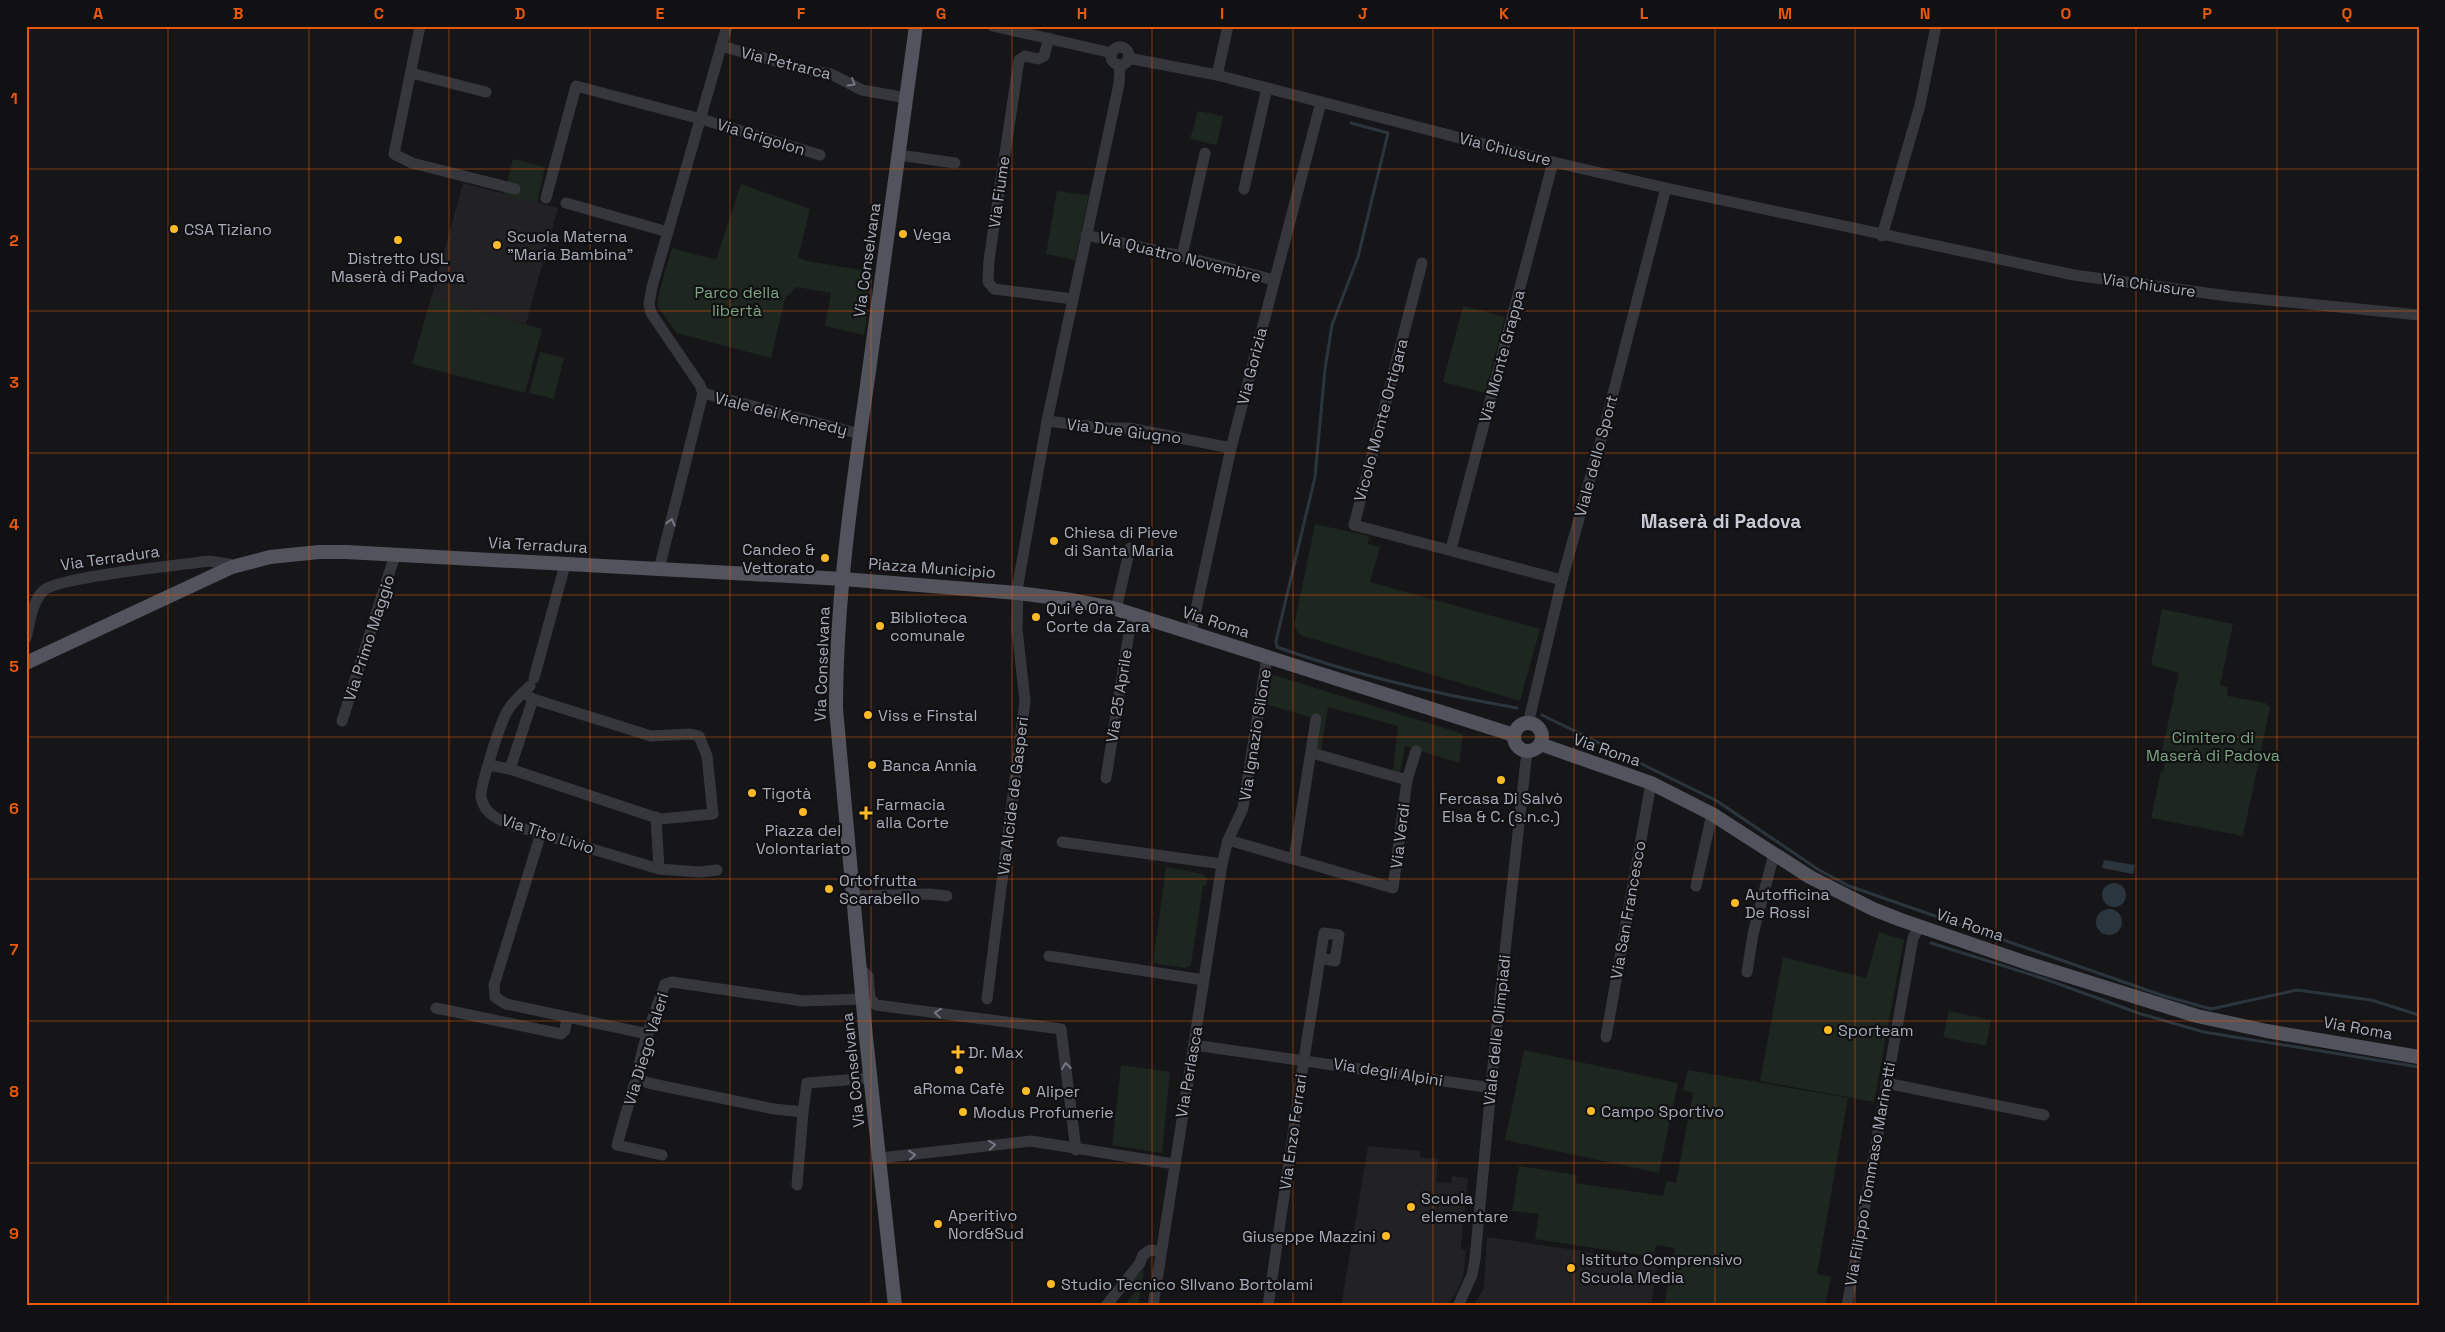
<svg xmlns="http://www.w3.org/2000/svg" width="2445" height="1332" font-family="'Space Grotesk',sans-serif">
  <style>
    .built { fill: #222225 }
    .green { fill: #1d261f }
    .water { fill: #2b353d }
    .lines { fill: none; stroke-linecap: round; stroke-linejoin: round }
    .stream { stroke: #2b353d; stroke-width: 3 }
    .minor { stroke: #36373d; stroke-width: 11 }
    .major { stroke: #52545d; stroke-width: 14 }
    .oneway { stroke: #747781 }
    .grid { fill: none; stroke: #e8590c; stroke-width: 1; stroke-opacity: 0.55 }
    .poi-dot { fill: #ffba27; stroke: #111113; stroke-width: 2 }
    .labels { text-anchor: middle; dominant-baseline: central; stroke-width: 4.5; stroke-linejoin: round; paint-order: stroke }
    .street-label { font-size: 16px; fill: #a7acb9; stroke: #111113 }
    .poi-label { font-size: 16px; fill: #a7acb9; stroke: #111113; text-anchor: start }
    .park-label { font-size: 16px; fill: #7ca580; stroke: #111113 }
    .quarter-label { font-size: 19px; font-weight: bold; fill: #c8cbd5; stroke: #111113 }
    .neatline { fill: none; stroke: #e8590c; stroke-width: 2 }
    .grid-label { font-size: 16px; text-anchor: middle; font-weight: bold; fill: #e8590c }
  </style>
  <rect width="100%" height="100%" fill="#161618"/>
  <!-- built -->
  <g class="built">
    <path d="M 463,183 L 558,208 L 526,324 L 431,299 Z"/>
    <path d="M 1368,1146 L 1421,1151 L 1420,1157 L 1438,1159 L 1436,1182 L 1451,1183 L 1452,1176 L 1468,1178 L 1461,1244 L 1461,1249 L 1466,1251 L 1463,1277 L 1456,1293 L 1447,1306 L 1341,1306 Z"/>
    <path d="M 1487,1237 L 1658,1262 L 1651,1306 L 1473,1306 L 1484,1288 Z"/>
  </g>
  <!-- green -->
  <g class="green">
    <path d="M 1198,111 L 1223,116 L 1217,145 L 1190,139 Z"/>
    <path d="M 513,159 L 545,167 L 537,203 L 504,194 Z"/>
    <path d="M 741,184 L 810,209 L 798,257 L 807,261 L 873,272 L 864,335 L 825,326 L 831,293 L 796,287 L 785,299 L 771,358 L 677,333 L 657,306 L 658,296 L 672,248 L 716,260 Z"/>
    <path d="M 1057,191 L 1089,195 L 1075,260 L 1046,254 Z"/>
    <path d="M 431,298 L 542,329 L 525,393 L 412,364 Z"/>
    <path d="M 1463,306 L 1505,317 L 1485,393 L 1443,382 Z"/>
    <path d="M 540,352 L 564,358 L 554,399 L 529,393 Z"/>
    <path d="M 1315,524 L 1369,536 L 1368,544 L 1380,547 L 1370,582 L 1540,629 L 1520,701 L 1300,635 L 1294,626 Z"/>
    <path d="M 2162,609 L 2233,624 L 2220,685 L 2228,687 L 2227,696 L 2266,703 L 2270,708 L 2243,836 L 2151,818 L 2161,771 L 2163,771 L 2165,761 L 2160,759 L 2179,673 L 2151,665 Z"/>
    <path d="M 1274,675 L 1463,734 L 1459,763 L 1405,746 L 1400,773 L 1393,770 L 1398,726 L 1328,707 L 1321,750 L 1315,748 L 1316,719 L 1266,704 L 1270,676 Z"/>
    <path d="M 1166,867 L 1203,874 L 1207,878 L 1206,885 L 1203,886 L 1191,965 L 1185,968 L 1153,963 Z"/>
    <path d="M 1879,932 L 1904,940 L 1874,1102 L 1760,1081 L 1783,957 L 1866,978 Z"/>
    <path d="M 1949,1011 L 1991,1020 L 1986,1046 L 1943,1037 Z"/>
    <path d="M 1524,1050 L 1678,1083 L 1659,1173 L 1505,1140 Z"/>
    <path d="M 1121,1065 L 1170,1072 L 1162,1153 L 1112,1145 Z"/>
    <path d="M 1688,1070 L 1848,1098 L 1817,1274 L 1831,1277 L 1825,1306 L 1664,1306 L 1675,1248 L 1656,1245 L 1654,1257 L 1535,1239 L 1539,1214 L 1512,1211 L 1519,1166 L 1577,1175 L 1576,1183 L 1663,1196 L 1666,1181 L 1676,1183 L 1693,1093 L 1683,1090 Z"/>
    <path d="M 1144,1269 L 1138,1306 L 1124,1306 L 1135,1292 L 1129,1284 Z"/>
  </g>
  <!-- water -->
  <g class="water">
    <path d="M 2104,860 L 2135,865 L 2133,874 L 2102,868 Z"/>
    <circle cx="2114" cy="895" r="12"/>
    <circle cx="2109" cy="922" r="13"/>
  </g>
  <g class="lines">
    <!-- stream -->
    <g class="stream">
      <path d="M 1351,123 L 1388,133 L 1358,257 L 1332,325 L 1325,369 L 1315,477 L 1276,641 L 1277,647 C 1354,675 1437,694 1517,708"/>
      <path d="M 1542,715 L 1717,801 L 1819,870 L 1849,886 L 2161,995 L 2211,1009 L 2297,990 L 2371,1000 L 2419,1015"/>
      <path d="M 1931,943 L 2045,979 L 2141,1014 L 2204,1032 L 2419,1067"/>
    </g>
    <!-- minor -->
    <g class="minor">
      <path d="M 420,26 L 394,154 L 412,163 L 515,189"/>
      <path d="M 993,26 L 1112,53"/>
      <path d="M 1049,38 L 1044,56 L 1038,59 L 1025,56 L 1019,60 L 989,260 L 988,282 L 994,289 L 1073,299"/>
      <path d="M 721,46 L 807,70 L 831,74 L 862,90 L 907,98"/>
      <circle cx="1120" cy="56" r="9"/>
      <path d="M 1128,58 L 1217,75 L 1553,162 L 1666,188 L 2074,275 L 2228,296 L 2419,315"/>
      <path d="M 411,73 L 486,92"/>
      <path d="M 1217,75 L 1228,26"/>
      <path d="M 899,155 L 955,163"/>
      <path d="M 1244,189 L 1267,88"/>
      <path d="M 546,198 L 576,86 L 701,119 L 820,155"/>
      <path d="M 566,203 L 668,232"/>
      <path d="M 1086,235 L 1182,256 L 1274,280"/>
      <path d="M 1882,236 L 1920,105 L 1936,26"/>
      <path d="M 1182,256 L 1205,153"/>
      <path d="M 1422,263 L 1354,525 L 1562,580"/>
      <path d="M 703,393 L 700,385 L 651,313 L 649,304 L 652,287 L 727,26"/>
      <path d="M 703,393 L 860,434"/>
      <path d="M 1047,421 L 1102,428 L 1129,428 L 1231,448"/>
      <path d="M 1451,549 L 1553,162"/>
      <path d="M 659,569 L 703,393"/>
      <path d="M 1116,609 L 1130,548"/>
      <path d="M 1191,632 L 1231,448 L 1321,102"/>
      <path d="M 26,638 C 30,622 32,602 43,591 C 56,577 182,565 209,561 L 229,564 L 232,567"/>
      <path d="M 534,678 L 565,565"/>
      <path d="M 530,686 C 522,694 512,702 507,712 C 500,723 480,787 481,797 C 484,815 501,821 515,826 L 659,869 L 699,872 L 717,870"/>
      <path d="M 342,721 L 395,555"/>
      <path d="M 1528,724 L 1562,580 L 1605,425 L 1666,188"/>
      <path d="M 489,765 L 510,769 L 533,699 L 527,695"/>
      <path d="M 510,769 L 660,819 L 713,814 L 707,756 L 699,736 L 690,734 L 651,736 L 533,699"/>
      <path d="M 1106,778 L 1132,614"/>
      <path d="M 1407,780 L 1416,751"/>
      <path d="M 656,817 L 659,869"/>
      <path d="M 541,833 L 494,985 L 495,997 L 506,1004 L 648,1034"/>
      <path d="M 1228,840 L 1393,888 L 1407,780 L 1312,753"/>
      <path d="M 1062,842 L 1222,864"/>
      <path d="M 1294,859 L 1316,719"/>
      <path d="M 1696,886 L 1712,814"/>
      <path d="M 852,896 L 930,894 L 947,896"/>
      <path d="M 1049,956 L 1204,980"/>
      <path d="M 860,968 L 868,976 L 870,998 L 876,1005 L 1061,1029 L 1076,1150"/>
      <path d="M 1747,972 L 1753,934 L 1774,854"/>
      <path d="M 987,999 L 1025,701 L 1017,629 L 1018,584 L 1047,421 L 1119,84 L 1120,65"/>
      <path d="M 436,1008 L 561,1034 L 565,1030 L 567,1017"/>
      <path d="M 1606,1037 L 1651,783"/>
      <path d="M 1194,1045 L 1492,1088"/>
      <path d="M 639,1078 L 648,1083 L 774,1109 L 803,1112 L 807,1083 L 871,1078"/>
      <path d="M 1886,1083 L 2044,1115"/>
      <path d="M 662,1155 L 617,1145 L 634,1085 L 639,1078 C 634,1065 659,1001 665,984 L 672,982 L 803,1001 L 863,999"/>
      <path d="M 880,1158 L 1031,1141 L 1174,1164"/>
      <path d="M 797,1185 L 803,1112"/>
      <path d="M 1106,1306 L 1140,1263 L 1143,1255 L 1150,1250 L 1161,1251"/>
      <path d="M 1153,1306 L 1222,864 L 1228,840 L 1243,808 L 1267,657"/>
      <path d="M 1268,1306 L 1304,1059 C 1311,1017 1317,975 1324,933 L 1339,935 L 1335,961 L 1320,958"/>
      <path d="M 1458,1306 L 1472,1275 L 1475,1259 L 1497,1024 L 1527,751"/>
      <path d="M 1847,1306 L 1913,938 L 1919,927"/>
    </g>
    <!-- major -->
    <g class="major">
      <path d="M 26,663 L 232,567 L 270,557 L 319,552 L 346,552 L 843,579 L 1018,593 L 1065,599 L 1113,608 L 1514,735"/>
      <circle cx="1528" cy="737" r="14"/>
      <path d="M 1540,744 L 1651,783 L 1712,814 L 1810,877 L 1873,909 L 1901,920 L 2027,963 L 2197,1016 L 2267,1031 L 2419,1057"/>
      <path d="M 895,1306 L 866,1037 L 836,709 C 836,596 853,483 869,371 C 885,256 901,141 916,26"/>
    </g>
  </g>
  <!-- one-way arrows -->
  <defs><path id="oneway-chevron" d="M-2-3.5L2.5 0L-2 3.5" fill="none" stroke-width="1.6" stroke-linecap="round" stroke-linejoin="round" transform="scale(1.25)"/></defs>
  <g class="oneway">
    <use href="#oneway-chevron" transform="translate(852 83) rotate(31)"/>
    <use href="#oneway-chevron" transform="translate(671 522) rotate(-76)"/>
    <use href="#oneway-chevron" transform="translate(938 1013) rotate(-174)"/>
    <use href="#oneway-chevron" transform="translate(1066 1066) rotate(-97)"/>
    <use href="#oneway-chevron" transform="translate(992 1145) rotate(-6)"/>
    <use href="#oneway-chevron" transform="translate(912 1155) rotate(-6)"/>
  </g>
  <!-- grid -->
  <path class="grid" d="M 168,26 L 168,1306M 309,26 L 309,1306M 449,26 L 449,1306M 590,26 L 590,1306M 730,26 L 730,1306M 871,26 L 871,1306M 1012,26 L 1012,1306M 1152,26 L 1152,1306M 1293,26 L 1293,1306M 1433,26 L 1433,1306M 1574,26 L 1574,1306M 1715,26 L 1715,1306M 1855,26 L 1855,1306M 1996,26 L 1996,1306M 2136,26 L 2136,1306M 2277,26 L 2277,1306M 26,169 L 2419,169M 26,311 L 2419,311M 26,453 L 2419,453M 26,595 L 2419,595M 26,737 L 2419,737M 26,879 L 2419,879M 26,1021 L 2419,1021M 26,1163 L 2419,1163"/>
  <!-- markers -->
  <g class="poi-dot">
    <circle cx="174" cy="229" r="5"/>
    <circle cx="903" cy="234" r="5"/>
    <circle cx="398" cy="240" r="5"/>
    <circle cx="497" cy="245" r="5"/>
    <circle cx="1054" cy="541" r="5"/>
    <circle cx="825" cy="558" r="5"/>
    <circle cx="1036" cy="617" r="5"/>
    <circle cx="880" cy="626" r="5"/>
    <circle cx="868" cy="715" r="5"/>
    <circle cx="872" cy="765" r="5"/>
    <circle cx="1501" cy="780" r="5"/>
    <circle cx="752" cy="793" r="5"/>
    <circle cx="803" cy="812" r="5"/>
    <path d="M863.5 805.5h5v5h5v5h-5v5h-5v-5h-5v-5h5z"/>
    <circle cx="829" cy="889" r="5"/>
    <circle cx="1735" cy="903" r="5"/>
    <circle cx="1828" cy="1030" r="5"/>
    <path d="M955.5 1044.5h5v5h5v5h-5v5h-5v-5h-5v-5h5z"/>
    <circle cx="959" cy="1070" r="5"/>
    <circle cx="1026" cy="1091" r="5"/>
    <circle cx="1591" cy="1111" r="5"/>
    <circle cx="963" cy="1112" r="5"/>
    <circle cx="1411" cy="1207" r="5"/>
    <circle cx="938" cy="1224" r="5"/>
    <circle cx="1386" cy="1236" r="5"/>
    <circle cx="1571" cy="1268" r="5"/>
    <circle cx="1051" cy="1284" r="5"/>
  </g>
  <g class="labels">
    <!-- street labels -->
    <g class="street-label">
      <text transform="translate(786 63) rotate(14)">Via Petrarca</text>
      <text transform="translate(761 137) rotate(17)">Via Grigolon</text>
      <text transform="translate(1505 149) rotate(14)">Via Chiusure</text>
      <text transform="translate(999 192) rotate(-82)">Via Fiume</text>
      <text transform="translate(1180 257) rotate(14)">Via Quattro Novembre</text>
      <text transform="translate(867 260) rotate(-82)">Via Conselvana</text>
      <text transform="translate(2149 285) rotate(8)">Via Chiusure</text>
      <text transform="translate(1502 356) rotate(-75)">Via Monte Grappa</text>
      <text transform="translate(1252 366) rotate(-76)">Via Gorizia</text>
      <text transform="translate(781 414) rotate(14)">Viale dei Kennedy</text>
      <text transform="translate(1381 420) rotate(-75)">Vicolo Monte Ortigara</text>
      <text transform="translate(1124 431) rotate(7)">Via Due Giugno</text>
      <text transform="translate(1596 456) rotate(-75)">Viale dello Sport</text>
      <text transform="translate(538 545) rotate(3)">Via Terradura</text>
      <text transform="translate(110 558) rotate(-8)">Via Terradura</text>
      <text transform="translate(932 568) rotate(4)">Piazza Municipio</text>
      <text transform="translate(1216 622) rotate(18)">Via Roma</text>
      <text transform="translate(369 638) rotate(-72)">Via Primo Maggio</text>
      <text transform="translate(822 664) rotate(-88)">Via Conselvana</text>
      <text transform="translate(1119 696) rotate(-81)">Via 25 Aprile</text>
      <text transform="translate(1255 735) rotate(-81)">Via Ignazio Silone</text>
      <text transform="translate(1607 750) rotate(19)">Via Roma</text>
      <text transform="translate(1013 796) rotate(-83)">Via Alcide de Gasperi</text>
      <text transform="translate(548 834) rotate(18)">Via Tito Livio</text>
      <text transform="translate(1400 836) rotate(-83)">Via Verdi</text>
      <text transform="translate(1628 910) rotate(-80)">Via San Francesco</text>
      <text transform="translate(1970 925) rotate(19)">Via Roma</text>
      <text transform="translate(2358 1028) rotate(10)">Via Roma</text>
      <text transform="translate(1497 1030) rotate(-84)">Viale delle Olimpiadi</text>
      <text transform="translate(646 1049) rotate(-73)">Via Diego Valeri</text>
      <text transform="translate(853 1070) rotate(-96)">Via Conselvana</text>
      <text transform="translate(1189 1072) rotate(-80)">Via Perlasca</text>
      <text transform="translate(1388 1072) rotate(9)">Via degli Alpini</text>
      <text transform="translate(1293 1132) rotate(-82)">Via Enzo Ferrari</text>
      <text transform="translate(1870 1174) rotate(-80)">Via Filippo Tommaso Marinetti</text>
    </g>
    <!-- poi labels -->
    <g class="poi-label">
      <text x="184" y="229">CSA Tiziano</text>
      <text x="913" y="234">Vega</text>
      <text x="507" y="236">Scuola Materna<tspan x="507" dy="18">"Maria Bambina"</tspan></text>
      <text x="398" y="258" text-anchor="middle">Distretto USL<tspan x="398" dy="18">Maserà di Padova</tspan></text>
      <text x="1064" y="532">Chiesa di Pieve<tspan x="1064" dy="18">di Santa Maria</tspan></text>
      <text x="815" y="549" text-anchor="end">Candeo &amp;<tspan x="815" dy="18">Vettorato</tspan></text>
      <text x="1046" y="608">Qui è Ora<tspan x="1046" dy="18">Corte da Zara</tspan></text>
      <text x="890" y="617">Biblioteca<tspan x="890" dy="18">comunale</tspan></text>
      <text x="878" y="715">Viss e Finstal</text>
      <text x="882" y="765">Banca Annia</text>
      <text x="762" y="793">Tigotà</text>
      <text x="1501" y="798" text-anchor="middle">Fercasa Di Salvò<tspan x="1501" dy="18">Elsa &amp; C. (s.n.c.)</tspan></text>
      <text x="876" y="804">Farmacia<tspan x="876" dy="18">alla Corte</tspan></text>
      <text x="803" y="830" text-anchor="middle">Piazza del<tspan x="803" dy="18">Volontariato</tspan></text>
      <text x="839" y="880">Ortofrutta<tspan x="839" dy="18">Scarabello</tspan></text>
      <text x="1745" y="894">Autofficina<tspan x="1745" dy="18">De Rossi</tspan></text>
      <text x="1838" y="1030">Sporteam</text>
      <text x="968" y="1052">Dr. Max</text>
      <text x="959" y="1088" text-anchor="middle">aRoma Cafè</text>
      <text x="1036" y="1091">Aliper</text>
      <text x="1601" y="1111">Campo Sportivo</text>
      <text x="973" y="1112">Modus Profumerie</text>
      <text x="1421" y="1198">Scuola<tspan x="1421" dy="18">elementare</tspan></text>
      <text x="948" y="1215">Aperitivo<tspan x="948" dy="18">Nord&amp;Sud</tspan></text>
      <text x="1376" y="1236" text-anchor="end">Giuseppe Mazzini</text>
      <text x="1581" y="1259">Istituto Comprensivo<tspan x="1581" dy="18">Scuola Media</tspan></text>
      <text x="1061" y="1284">Studio Tecnico SIlvano Bortolami</text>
    </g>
    <!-- park labels -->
    <g class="park-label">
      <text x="737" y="292">Parco della<tspan x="737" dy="18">libertà</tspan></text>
      <text x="2213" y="737">Cimitero di<tspan x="2213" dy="18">Maserà di Padova</tspan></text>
    </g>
    <!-- quarter labels -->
    <g class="quarter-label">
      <text x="1721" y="521">Maserà di Padova</text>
    </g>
  </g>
  <!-- border -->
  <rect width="2445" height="1332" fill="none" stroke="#111113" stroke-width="55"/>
  <rect x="28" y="28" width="2390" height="1276" class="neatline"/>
  <g class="grid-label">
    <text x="98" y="19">A</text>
    <text x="238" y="19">B</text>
    <text x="379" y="19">C</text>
    <text x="520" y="19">D</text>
    <text x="660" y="19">E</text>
    <text x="801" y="19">F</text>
    <text x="941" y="19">G</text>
    <text x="1082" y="19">H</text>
    <text x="1222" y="19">I</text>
    <text x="1363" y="19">J</text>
    <text x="1504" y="19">K</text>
    <text x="1644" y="19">L</text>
    <text x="1785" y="19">M</text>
    <text x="1925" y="19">N</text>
    <text x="2066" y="19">O</text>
    <text x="2207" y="19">P</text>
    <text x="2347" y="19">Q</text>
    <text x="14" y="104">1</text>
    <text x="14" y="246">2</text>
    <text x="14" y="388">3</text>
    <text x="14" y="530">4</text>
    <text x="14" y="672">5</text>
    <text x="14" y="814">6</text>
    <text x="14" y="955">7</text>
    <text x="14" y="1097">8</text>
    <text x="14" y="1239">9</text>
  </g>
</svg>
